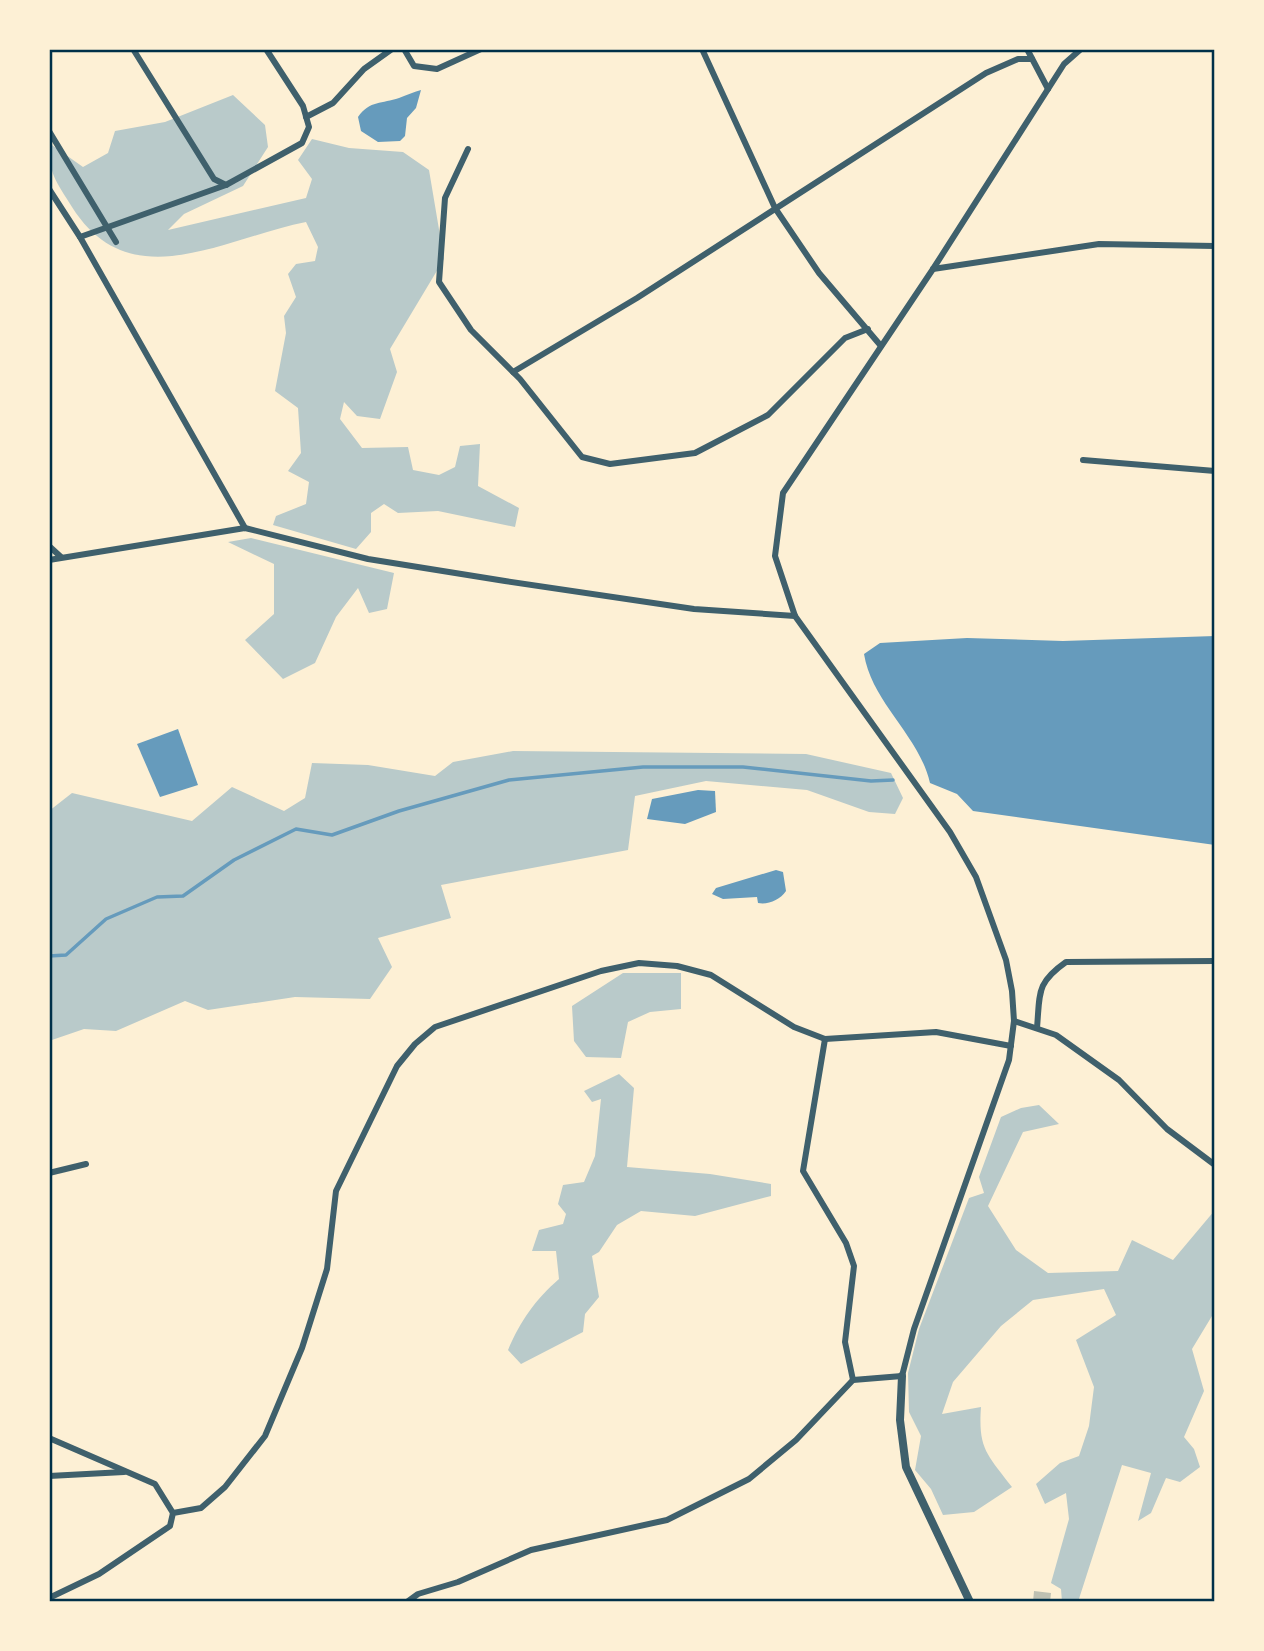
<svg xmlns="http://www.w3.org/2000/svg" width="1264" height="1651" font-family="'Roboto Condensed',sans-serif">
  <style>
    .green { fill: #b9caca }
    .water { fill: #669bbc }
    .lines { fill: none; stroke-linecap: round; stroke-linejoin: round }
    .stream { stroke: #669bbc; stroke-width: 3.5 }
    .building { fill: #bec0b2 }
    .minor { stroke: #3f606c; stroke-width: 6 }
    .tertiary { stroke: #3f606c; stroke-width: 8 }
    .neatline { fill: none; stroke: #003049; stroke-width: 2.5 }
  </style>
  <rect width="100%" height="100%" fill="#fdf0d5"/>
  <!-- green -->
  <g class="green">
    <path d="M 233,95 L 265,125 L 268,147 L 243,186 L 184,214 L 168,230 L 306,198 L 312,179 L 298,160 L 312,139 L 349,148 L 403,152 L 429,170 L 444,259 L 390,349 L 397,372 L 380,419 L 357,416 L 344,402 L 340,419 L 362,448 L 408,447 L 413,470 L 439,475 L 455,467 L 460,446 L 480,444 L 478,486 L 519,508 L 515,527 L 438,511 L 398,513 L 384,504 L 371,513 L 371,532 L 356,549 L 273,525 L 276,516 L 306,504 L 309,482 L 288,471 L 301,453 L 298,408 L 275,391 L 286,333 L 284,316 L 296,297 L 288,274 L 296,264 L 315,261 L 318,247 L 306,222 C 224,238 130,299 72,207 C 56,181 49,175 49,143 L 83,167 L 108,153 L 115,131 L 165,122 Z"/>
    <path d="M 251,538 L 394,573 L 387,609 L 369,613 L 358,588 L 336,617 L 315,663 L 283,679 L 245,640 L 274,614 L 274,564 L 228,542 Z"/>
    <path d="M 513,751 L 806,754 L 891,773 L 903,798 L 895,814 L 869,812 L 807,790 L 706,781 L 635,796 L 628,850 L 441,885 L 451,918 L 378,938 L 392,967 L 370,999 L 295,997 L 208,1010 L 185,1001 L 116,1031 L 84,1029 L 49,1041 L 49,811 L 72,793 L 192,821 L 232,787 L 284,811 L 305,798 L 312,763 L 368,765 L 435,776 L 453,762 Z"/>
    <path d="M 623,973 L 681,973 L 681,1009 L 650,1012 L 628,1022 L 621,1058 L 586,1057 L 574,1041 L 572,1006 Z"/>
    <path d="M 619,1074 L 634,1088 L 627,1167 L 710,1174 L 771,1184 L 771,1196 L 695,1216 L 641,1211 L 617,1225 L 599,1252 L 592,1256 L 599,1297 L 585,1314 L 583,1332 L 521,1364 L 508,1350 C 521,1320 535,1300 559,1279 L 556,1251 L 532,1251 L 539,1230 L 563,1224 L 566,1214 L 558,1204 L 563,1185 L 584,1182 L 595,1156 L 601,1099 L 592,1102 L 584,1091 Z"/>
    <path d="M 1039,1105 L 1059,1124 L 1023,1132 L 988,1206 L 1016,1250 L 1048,1273 L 1118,1271 L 1132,1240 L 1173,1260 L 1215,1210 L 1215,1311 L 1192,1349 L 1204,1391 L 1184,1437 L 1194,1449 L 1200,1467 L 1180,1482 L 1166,1478 L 1151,1513 L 1138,1521 L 1151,1473 L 1122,1465 L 1078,1602 L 1062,1602 L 1061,1589 L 1051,1583 L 1069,1519 L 1066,1493 L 1045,1504 L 1036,1484 L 1060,1463 L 1079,1456 L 1089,1426 L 1094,1387 L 1076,1340 L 1116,1315 L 1104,1289 L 1033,1300 L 1001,1326 L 953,1382 L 942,1414 L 981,1407 C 978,1449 987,1454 1012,1487 L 974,1512 L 943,1515 L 931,1489 L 915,1470 L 921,1436 L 909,1412 L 908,1373 L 919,1329 L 969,1198 L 984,1193 L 979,1177 L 1001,1117 L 1021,1108 Z"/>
  </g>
  <!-- water -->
  <g class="water">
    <path d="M 421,90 L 416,108 L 407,118 L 405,136 L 400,141 L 378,142 L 361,131 L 358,117 C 370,100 382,104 399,98 C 407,95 413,92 421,90 Z"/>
    <path d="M 1215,636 L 1215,845 L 973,811 L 957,794 L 930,783 C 919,735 872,703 864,654 L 880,643 L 967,638 L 1063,641 Z"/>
    <path d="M 178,729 L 198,785 L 160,797 L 137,744 Z"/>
    <path d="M 698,790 L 715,791 L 716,812 L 685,824 L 647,819 L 652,799 Z"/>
    <path d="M 776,870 L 783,872 L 786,891 C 780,900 768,905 758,903 L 757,897 L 723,899 L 712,894 L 716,888 Z"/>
  </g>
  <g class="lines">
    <!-- stream -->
    <path class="stream" d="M 49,956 L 66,955 L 106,919 L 157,897 L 183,896 L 234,860 L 296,829 L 332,835 L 399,811 L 509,780 L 643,767 L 743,767 L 871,781 L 893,780"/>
  </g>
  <!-- building -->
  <path class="building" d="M 1034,1591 L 1051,1593 L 1050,1602 L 1033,1602 Z"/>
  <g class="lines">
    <!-- minor -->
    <g class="minor">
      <path d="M 133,49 L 214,179 L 226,185 L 302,143 L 309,127 L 303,106 L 266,49"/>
      <path d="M 404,49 L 414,66 L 437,69 L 481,49"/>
      <path d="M 702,49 L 775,208 L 819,273 L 881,346"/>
      <path d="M 1027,49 L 1048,89"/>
      <path d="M 306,117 L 333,103 L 364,69 L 392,49"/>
      <path d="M 49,131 L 116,242"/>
      <path d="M 468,149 L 445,198 L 439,282 L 471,330 L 520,379 L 582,457 L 610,464 L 695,453 L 768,415 L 845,338 L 868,329"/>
      <path d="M 49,189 L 80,237 L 245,528"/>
      <path d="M 80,237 L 226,185"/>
      <path d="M 933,269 L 1099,244 L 1215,246"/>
      <path d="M 513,372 L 637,298 L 986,73 L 1018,59 L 1032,59"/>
      <path d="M 1083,460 L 1215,471"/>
      <path d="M 49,546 L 61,557"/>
      <path d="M 49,560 L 245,528 L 368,559 L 505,581 L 694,609 L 795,616"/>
      <path d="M 1014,1021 L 1056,1035 L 1119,1080 L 1167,1129 L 1215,1165"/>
      <path d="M 1037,1028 C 1040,993 1036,983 1066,962 L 1215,961"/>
      <path d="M 825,1039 L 803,1171 L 846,1243 L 854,1266 L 845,1342 L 853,1380"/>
      <path d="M 49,1173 L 86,1164"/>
      <path d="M 49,1438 L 155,1484 L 173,1513"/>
      <path d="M 49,1476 L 124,1472"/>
      <path d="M 49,1598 L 99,1574 L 170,1526 L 173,1513 L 201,1508 L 225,1487 L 265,1436 L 302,1348 L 327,1269 L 336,1191 L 397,1066 L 415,1044 L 435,1027 L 601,971 L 639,963 L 677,966 L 711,975 L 794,1027 L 825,1039 L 936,1032 L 1011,1046"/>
      <path d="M 407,1602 L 418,1594 L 458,1582 L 531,1550 L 667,1520 L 749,1479 L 796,1440 L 853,1380 L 902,1376 L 914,1329 L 1009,1060 L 1014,1021 L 1012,991 L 1006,960 L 976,877 L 950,832 L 795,616 L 775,556 L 783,493 L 933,269 L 1064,64 L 1081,49"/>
    </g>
    <!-- tertiary -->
    <path class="tertiary" d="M 902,1376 L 900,1420 L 906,1467 L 970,1602"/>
  </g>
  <!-- border -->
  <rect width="1264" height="1651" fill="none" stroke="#fdf0d5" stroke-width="102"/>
  <rect x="51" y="51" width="1162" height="1549" class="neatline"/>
</svg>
